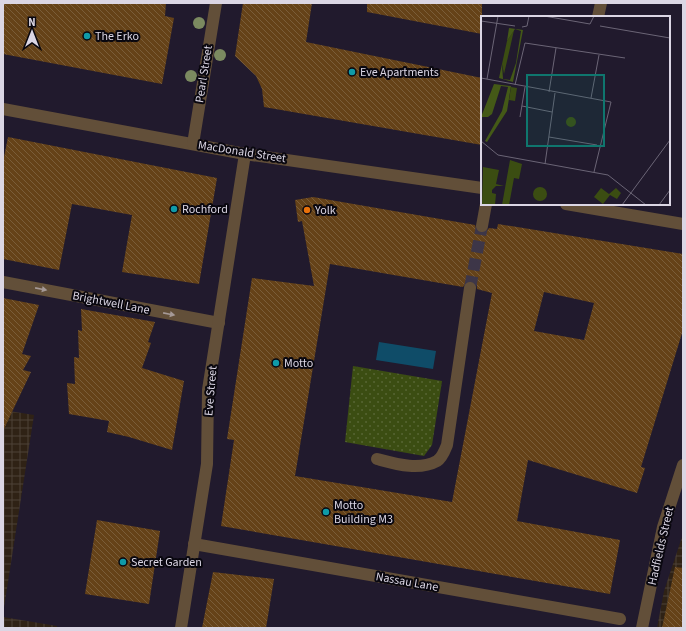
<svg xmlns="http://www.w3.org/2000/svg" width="686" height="631" font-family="'Source Sans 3',sans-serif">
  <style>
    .industrial { fill: url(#industrial-grid) }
    .grass { fill: url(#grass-dots) }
    .water { fill: #0f4c68 }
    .building { fill: url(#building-back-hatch); fill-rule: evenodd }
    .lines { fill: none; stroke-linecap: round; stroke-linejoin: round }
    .minor-tunnel { stroke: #3d3648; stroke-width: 12; stroke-dasharray: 12 6; stroke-linecap: butt }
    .minor { stroke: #624f39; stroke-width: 12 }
    .tree { fill: #7b8a60 }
    .oneway { fill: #a59997 }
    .culture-dot { fill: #0f9aa8; stroke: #09070f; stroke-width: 1.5 }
    .food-dot { fill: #e8710a; stroke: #09070f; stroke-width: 1.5 }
    .labels { text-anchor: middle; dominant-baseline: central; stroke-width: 4; stroke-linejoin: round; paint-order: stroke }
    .poi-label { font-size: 12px; fill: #dbd6e4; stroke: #09070f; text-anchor: start }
    .street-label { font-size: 12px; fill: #dbd6e4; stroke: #09070f }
    .inset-road { fill: none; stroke: #6b6576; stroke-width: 1 }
    .view { fill: #0f766e; fill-opacity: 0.15; stroke: #0f766e; stroke-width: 2 }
    .inset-edge { fill: none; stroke: #dbd6e4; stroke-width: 2 }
  </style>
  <defs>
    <pattern id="industrial-grid" width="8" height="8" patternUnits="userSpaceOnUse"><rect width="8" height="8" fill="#2f2215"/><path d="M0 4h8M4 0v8" fill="none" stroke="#4d4137"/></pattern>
    <pattern id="grass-dots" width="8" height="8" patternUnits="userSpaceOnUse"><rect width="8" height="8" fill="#3b4d12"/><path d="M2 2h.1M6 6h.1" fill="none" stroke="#576634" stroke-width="1.8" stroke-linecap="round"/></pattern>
    <pattern id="building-back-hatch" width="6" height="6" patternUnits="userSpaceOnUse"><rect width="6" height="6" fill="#654218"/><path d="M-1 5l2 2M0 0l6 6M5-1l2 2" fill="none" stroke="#7a5d39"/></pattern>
  </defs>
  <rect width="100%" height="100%" fill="#211a2d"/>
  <!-- industrial -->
  <g class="industrial">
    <path d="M 3,410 L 34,415 L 3,614 Z"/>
    <path d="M 683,534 L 683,628 L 657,628 L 664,591 Z"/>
    <path d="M 3,617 L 57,626 L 57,628 L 3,628 Z"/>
  </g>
  <!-- grass -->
  <path class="grass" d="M 353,366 L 442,381 L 432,445 L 424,456 L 345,442 Z"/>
  <!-- water -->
  <path class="water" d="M 379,342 L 436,351 L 433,369 L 376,360 Z"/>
  <!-- building -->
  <g class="building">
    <path d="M 3,3 L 166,3 L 165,16 L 174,18 L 162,84 L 3,54 Z"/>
    <path d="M 243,3 L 312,3 L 306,42 L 482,78 L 482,145 L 264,107 L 262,89 L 256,76 L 235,56 Z"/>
    <path d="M 367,3 L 482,3 L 482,34 L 367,12 Z"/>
    <path d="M 8,137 L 217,178 L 199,284 L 122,272 L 132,215 L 72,204 L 59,270 L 3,259 L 3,162 Z"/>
    <path d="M 313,197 L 475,225 L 477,231 L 481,233 L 485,233 L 489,228 L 497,229 L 498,224 L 683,254 L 683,330 L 641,467 L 645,468 L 637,493 L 528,460 L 517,521 L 620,540 L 610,594 L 221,526 L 234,440 L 227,439 L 252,278 L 314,286 L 302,221 L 298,222 L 295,200 ZM 330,264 L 463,287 L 467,281 L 471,281 L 477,285 L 477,289 L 492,293 L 452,502 L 295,476 ZM 544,292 L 594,303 L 584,340 L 534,331 Z"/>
    <path d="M 3,298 L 39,305 L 22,354 L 31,356 L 23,370 L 31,372 L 3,431 Z"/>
    <path d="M 81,309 L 155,322 L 148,342 L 151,343 L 142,368 L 184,381 L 172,450 L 129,437 L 107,432 L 109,421 L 69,414 L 67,383 L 75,384 L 74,357 L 79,358 L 78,330 L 82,331 Z"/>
    <path d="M 97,520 L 160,531 L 149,604 L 85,594 Z"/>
    <path d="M 675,567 L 683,568 L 683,628 L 662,628 Z"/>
    <path d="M 213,572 L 274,579 L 266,628 L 202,628 Z"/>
  </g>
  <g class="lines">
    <!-- minor-tunnel -->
    <path class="minor-tunnel" d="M 470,288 L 482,226"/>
    <!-- minor -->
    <g class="minor">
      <path d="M 598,17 L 601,3"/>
      <path d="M 3,109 L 245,154 L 482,188"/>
      <path d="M 193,144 L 216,3"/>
      <path d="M 566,204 L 683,224"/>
      <path d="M 482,226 L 486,204"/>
      <path d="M 3,282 L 219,323"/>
      <path d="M 377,459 C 396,464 419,471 437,461 C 442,458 445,450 447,445 L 470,288"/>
      <path d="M 194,544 L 620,619"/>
      <path d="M 181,628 L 207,464 L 208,390 L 245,154"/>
      <path d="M 642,628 L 663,527 L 683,465"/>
    </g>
  </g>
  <!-- trees -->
  <g class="tree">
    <circle cx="199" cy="23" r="6"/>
    <circle cx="220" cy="55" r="6"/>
    <circle cx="191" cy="76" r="6"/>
  </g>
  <!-- one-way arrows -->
  <defs><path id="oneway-solid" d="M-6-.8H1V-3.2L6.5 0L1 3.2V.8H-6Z"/></defs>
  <g class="oneway">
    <use href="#oneway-solid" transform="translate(41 289) rotate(11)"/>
    <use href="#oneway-solid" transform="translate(169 314) rotate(11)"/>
  </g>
  <!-- markers -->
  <g class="culture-dot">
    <circle cx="87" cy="36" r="4"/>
    <circle cx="352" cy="72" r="4"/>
    <circle cx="174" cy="209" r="4"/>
    <circle cx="276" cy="363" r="4"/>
    <circle cx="326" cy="512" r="4"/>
    <circle cx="123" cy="562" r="4"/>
  </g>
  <circle class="food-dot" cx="307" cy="210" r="4"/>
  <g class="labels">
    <!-- poi labels -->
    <g class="poi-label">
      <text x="95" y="36">The Erko</text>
      <text x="360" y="72">Eve Apartments</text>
      <text x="182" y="209">Rochford</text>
      <text x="315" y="210">Yolk</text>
      <text x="284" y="363">Motto</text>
      <text x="334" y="505">Motto<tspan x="334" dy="14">Building M3</tspan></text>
      <text x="131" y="562">Secret Garden</text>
    </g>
    <!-- street labels -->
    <g class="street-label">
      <text transform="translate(204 74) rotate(-81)">Pearl Street</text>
      <text transform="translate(242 152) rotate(9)">MacDonald Street</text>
      <text transform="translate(111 303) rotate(11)">Brightwell Lane</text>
      <text transform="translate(211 391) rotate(-85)">Eve Street</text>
      <text transform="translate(661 546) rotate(-77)">Hadfields Street</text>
      <text transform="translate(407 582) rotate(10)">Nassau Lane</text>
    </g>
  </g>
  <!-- overview -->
  <g transform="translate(481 16)">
    <rect width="189" height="189" fill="#211a2d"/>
    <path d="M 33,14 L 29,32 L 23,58 L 21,48 L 26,25 ZM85 106a5 5 0 1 1 10 0a5 5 0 1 1-10 0Z" fill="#3b4d12"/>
    <path d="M 28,12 L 42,14 L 32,66 L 18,62 L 21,48 L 22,63 L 29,64 L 35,47 L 40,15 L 34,13 L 26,25 ZM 13,68 L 30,70 L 26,95 L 6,126 L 4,125 L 21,95 L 27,71 L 20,70 L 11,98 L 7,101 L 0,101 Z" fill="#445917"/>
    <path d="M 30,71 L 36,72 L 34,85 L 28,84 ZM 29,144 L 41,148 L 38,163 L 33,162 L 28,189 L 21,189 ZM 2,151 L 18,154 L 15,168 L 23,170 L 15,170 L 11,174 L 11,177 L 15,178 L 14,189 L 1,188 ZM 120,172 L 128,178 L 135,172 L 140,177 L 136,183 L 129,179 L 122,188 L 113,181 Z" fill="#3b4d12"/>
    <path d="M52 178a7 7 0 1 1 14 0a7 7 0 1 1-14 0Z" fill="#3b4d12"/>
    <path class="inset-road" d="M 63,0 L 109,8 L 113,0M 0,5 L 34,10M 119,10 L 189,22M 41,11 L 46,10 L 48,0M 0,62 L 130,86 L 113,156M 6,63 L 17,0M 34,69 L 44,27 L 144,42M 68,76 L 75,32M 110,82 L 118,39M 41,90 L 71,96M 39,101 L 44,71M 68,121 L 116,129M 0,125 L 17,139 L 127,159 L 165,189M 64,148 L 74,77M 141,189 L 189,124M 178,189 L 189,174"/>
    <path class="view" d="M 46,59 L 123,59 L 123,130 L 46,130 Z"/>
    <rect width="189" height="189" class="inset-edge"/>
  </g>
  <!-- border -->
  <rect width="686" height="631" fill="none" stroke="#dbd6e4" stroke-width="8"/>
  <!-- north arrow -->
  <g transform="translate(32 32)" stroke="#09070f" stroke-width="3" paint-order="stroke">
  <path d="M0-3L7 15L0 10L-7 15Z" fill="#dbd6e4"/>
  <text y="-6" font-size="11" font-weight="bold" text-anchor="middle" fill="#dbd6e4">N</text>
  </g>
</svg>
